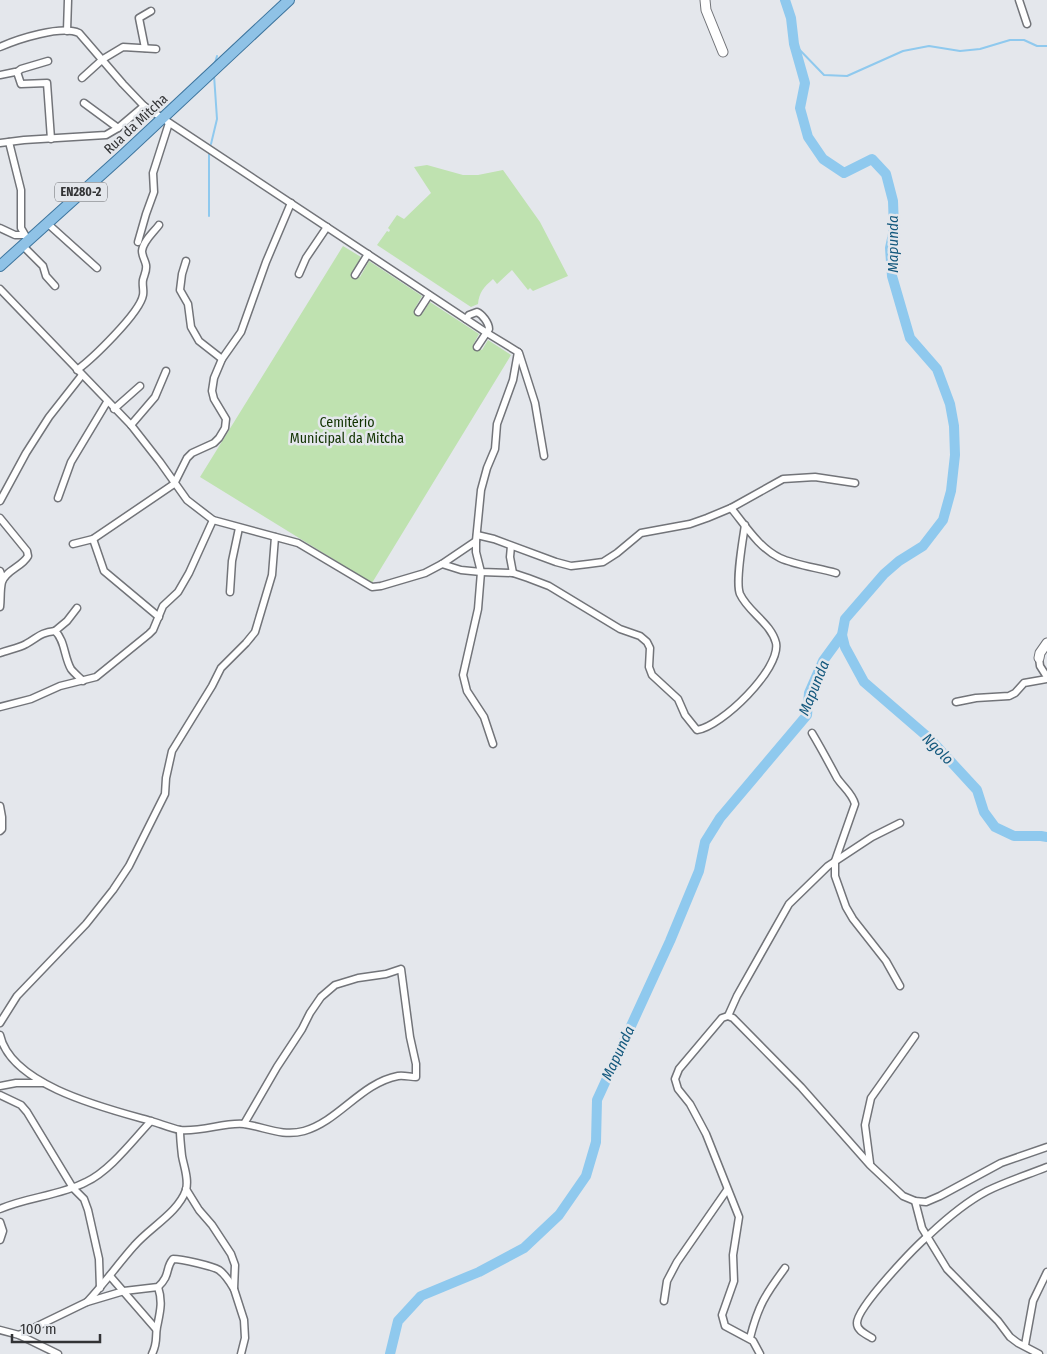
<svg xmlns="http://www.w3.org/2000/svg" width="1047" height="1354" font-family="'Fira Sans Condensed',sans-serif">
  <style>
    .green { fill: #bfe2b0 }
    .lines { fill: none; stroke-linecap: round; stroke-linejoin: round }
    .stream { stroke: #8fc9ee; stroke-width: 2 }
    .river { stroke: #8fc9ee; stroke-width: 10 }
    .street-casing { stroke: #727479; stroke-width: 9 }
    .secondary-casing { stroke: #727479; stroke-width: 11 }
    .primary-casing { stroke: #3e759e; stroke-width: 12 }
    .street { stroke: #fff; stroke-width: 6 }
    .secondary { stroke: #fff; stroke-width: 9 }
    .primary { stroke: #8fc2e6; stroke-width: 10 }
    .labels { text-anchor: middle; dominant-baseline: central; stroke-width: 5; stroke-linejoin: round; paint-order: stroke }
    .shield { fill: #e4e7ec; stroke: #67696c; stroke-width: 1 }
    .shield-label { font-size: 12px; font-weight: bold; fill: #323335 }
    .street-label { font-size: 14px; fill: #323335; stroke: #e4e7ec }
    .park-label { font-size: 14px; fill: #113200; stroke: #e4e7ec }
    .water-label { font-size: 15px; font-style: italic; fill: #13587d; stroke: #e4e7ec }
  </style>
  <rect width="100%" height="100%" fill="#e4e7ec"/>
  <!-- green -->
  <g class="green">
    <path d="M 427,165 L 463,175 L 478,175 L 503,170 L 540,222 L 568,276 L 533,291 L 530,288 L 528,290 L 512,270 L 497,284 L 493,279 C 484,287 479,292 478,304 L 471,307 L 377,245 L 387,231 L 389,232 L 390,230 L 388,228 L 397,215 L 404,219 L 431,193 L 414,167 Z"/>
    <path d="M 343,246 L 361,257 L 352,273 L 360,277 L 369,261 L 422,296 L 414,310 L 422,314 L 430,302 L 479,334 L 473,345 L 482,350 L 488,340 L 511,355 L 372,583 L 200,477 Z"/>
  </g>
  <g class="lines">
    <!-- stream -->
    <g class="stream">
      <path d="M 794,44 L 824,75 L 847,76 L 903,51 L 929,46 L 960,51 L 980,49 L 1010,40 L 1024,40 L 1037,46 L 1047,46"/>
      <path d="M 215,63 L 217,56"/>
      <path d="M 211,144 L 217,119 L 214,75"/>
      <path d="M 209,154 L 209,216"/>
    </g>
    <!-- river -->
    <g class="river">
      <path d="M 842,635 L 845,647 L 864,682 L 930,739 L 977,790 L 984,812 L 995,827 L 1014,836 L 1041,836 L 1047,837"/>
      <path d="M 390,1354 L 398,1321 L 421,1296 L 479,1272 L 524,1248 L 559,1215 L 586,1176 L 596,1142 L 597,1100 L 670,941 L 699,871 L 705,842 L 720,818 L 807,715 L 809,693 L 823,661 L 842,635 L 845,619 L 884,574 L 899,561 L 923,546 L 943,520 L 951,491 L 955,455 L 954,426 L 950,404 L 937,369 L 910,338 L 892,276 L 890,248 L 894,229 L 893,201 L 886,174 L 872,159 L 844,173 L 823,159 L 808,137 L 800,108 L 805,83 L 794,44 L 791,18 L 785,0"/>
    </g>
    <defs>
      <g id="street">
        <path d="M 1019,0 L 1027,24"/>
        <path d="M 67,31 L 68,0"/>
        <path d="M 0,47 C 18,39 61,25 79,33 L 123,84 L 144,106 L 487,333 L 518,352"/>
        <path d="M 145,48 L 139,18 L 151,11"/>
        <path d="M 17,72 L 21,69 L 48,61"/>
        <path d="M 0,75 L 15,72 L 17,72 L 21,84 L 47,83 L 51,139"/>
        <path d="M 82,78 L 103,59 L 123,47 L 156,49"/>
        <path d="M 84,103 L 118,128"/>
        <path d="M 9,142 L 21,190 L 21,228 L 28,240"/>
        <path d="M 0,143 L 24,140 L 106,135 L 118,128 L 144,106"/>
        <path d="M 47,223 L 97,268"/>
        <path d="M 0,228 L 15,235 L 23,235"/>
        <path d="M 138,242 L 146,214 L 154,192 L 153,173 L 169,123"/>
        <path d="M 22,245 L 43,266 L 46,276 L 55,286"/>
        <path d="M 186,261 L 182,274 L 180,290 L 188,304 L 191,327 L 199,341 L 222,359"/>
        <path d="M 299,274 L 306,258 L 327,227"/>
        <path d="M 355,275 L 368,254"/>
        <path d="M 0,289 L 131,425 L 160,462 L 187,500 L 213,520 L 298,543 L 372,587 L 381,586 L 425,573 L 442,564 L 476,541"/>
        <path d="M 418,312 L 429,295"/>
        <path d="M 466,319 L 469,315 L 477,312 C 482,314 489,323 489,329 L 477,347"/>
        <path d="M 519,353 L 535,403 L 544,456"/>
        <path d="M 77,370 C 92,359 140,313 143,295 C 144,290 142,285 143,280 C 144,275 147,271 146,265 C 145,260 142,256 142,251 C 143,241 154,232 159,225"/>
        <path d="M 114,409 L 140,386"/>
        <path d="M 131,425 L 155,397 L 166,371"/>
        <path d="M 58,498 L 71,462 L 107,402"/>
        <path d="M 0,501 L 26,453 L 49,417 L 82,375"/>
        <path d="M 731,508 C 745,525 759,548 780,558 C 795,565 819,568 836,573"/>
        <path d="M 0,518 L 27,551 L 28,556 C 22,567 6,570 2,582 C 0,590 1,599 0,607"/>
        <path d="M 477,535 L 494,539 L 556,562 L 571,566 L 588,564 L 603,562 L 617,553 L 641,533 L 690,524 L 707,518 L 731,508 L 783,479 L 815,477 L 855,483"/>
        <path d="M 93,539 L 104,571 L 159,617"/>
        <path d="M 73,544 L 93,539 L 174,484 L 187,458 L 192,453 L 214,443 L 219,438 L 225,428 L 226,419 L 214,399 L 212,391 L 214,378 L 222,359 L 241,332 L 266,262 L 291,203"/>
        <path d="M 511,546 L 510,557 L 513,573"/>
        <path d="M 442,564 L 461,570 L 481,572 L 513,573 L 528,578 L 549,586 L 620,629 L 640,636 L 647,642 L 650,648 L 649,667 L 652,675 L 678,699 L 685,715 L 697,730 C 721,727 781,669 776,643 C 771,623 748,612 740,594 C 735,582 743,539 745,525"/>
        <path d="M 0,571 L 3,579"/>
        <path d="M 230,592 L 232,561 L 239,528"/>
        <path d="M 55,631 L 67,621 L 77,608"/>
        <path d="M 0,653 C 8,650 19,648 26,644 C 39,637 39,633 55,631 C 65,640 64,657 71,669 C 74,673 79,677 83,681"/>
        <path d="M 1039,658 L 1040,666 L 1047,677"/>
        <path d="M 956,702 L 976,698 L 1009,696 L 1015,693 L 1024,683 L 1047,679"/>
        <path d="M 0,707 L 31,699 L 60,686 L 96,677 L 149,634 L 153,630 L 163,606 L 178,592 L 189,573 L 213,520"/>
        <path d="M 812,733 C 821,748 829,763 837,778 C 843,787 852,793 855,804 L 835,861 L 835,876 L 846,907 L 853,919 L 886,961 L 900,986"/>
        <path d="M 493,744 L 484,717 L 467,691 L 463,675 L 478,609 L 481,572 L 476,552 L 476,541 L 481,490 L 487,468 L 495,449 L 497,424 L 513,380 L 518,352"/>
        <path d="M 0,806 L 2,817 L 2,829 L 0,831"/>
        <path d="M 728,1016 L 737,996 L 789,904 L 828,866 L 872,837 L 900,823"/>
        <path d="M 0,1023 L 17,996 L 86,924 L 113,890 L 129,866 L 165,794 L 166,778 L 172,751 L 212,686 L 221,668 L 246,643 L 255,632 L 272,575 L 275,537"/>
        <path d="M 0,1035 C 11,1086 108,1109 151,1121 C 161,1124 171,1128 180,1130 C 202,1132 225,1122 244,1124 C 265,1127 282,1137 304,1131 C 339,1121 361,1083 398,1076 C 403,1075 411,1077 416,1077 L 416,1064 L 410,1037 L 401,969 L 386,974 L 358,978 L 335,985 L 321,997 L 310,1013 L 302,1029 L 277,1067 L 244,1124"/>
        <path d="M 0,1086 L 16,1083 L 43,1083"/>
        <path d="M 0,1095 L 21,1105 L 27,1112 L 73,1188 L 84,1199 L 88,1210 L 99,1259 L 100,1288"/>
        <path d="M 870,1163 L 865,1125 L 871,1098 L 915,1036"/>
        <path d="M 186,1189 L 199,1210 L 212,1225 L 231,1254 L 235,1265 L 234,1289 L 244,1320 L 245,1338 L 241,1354"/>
        <path d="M 915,1201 L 922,1228 L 947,1269 L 998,1321 L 1010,1337 L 1018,1343 L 1039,1354"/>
        <path d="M 0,1209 C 27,1197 59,1196 86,1182 C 110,1171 133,1140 151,1121"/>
        <path d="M 0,1222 L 3,1231 L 0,1240"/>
        <path d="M 110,1276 L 156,1329"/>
        <path d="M 664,1301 L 667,1281 L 677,1262 L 727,1190"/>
        <path d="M 87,1302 C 104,1284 118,1264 134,1246 C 149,1228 178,1213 186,1190 C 189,1179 184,1167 182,1156 C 181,1147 180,1138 180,1130"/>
        <path d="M 0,1330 L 19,1335 L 58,1354"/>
        <path d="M 19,1335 L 87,1302 L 124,1291 L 158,1287 C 171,1275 165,1268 173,1259 C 182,1259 212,1266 219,1270 C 226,1275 230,1282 234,1289"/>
        <path d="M 750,1338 C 758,1306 765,1295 785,1268"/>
        <path d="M 872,1338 C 866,1334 857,1331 857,1323 C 857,1307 915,1247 929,1235 C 946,1219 966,1202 987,1191 C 1005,1182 1027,1175 1047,1167"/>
        <path d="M 1025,1345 L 1033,1301 L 1047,1272"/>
        <path d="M 152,1354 C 158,1342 155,1338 157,1327 C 160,1312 163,1302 158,1287"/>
        <path d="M 760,1354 L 753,1341 L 725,1326 L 722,1315 L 734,1281 L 733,1255 L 739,1217 L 706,1134 L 690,1104 L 678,1089 L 675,1079 L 679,1069 L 722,1018 L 728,1016 L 733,1018 L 801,1087 L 870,1165 L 903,1196 L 915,1201 L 926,1202 L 940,1196 L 1001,1163 L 1047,1147"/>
      </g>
      <g id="secondary">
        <path d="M 705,0 L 706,10 L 723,52"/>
        <path d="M 1039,658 L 1040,653 L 1047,643"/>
      </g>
      <path id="primary" d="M 0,266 L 122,156 L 289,0"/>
    </defs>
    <!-- street casing -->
    <use href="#street" class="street-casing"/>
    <!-- secondary casing -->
    <use href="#secondary" class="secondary-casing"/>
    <!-- primary casing -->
    <use href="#primary" class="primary-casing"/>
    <!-- street -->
    <use href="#street" class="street"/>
    <!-- secondary -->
    <use href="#secondary" class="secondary"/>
    <!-- primary -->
    <use href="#primary" class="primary"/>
  </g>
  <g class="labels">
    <!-- shield labels -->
    <rect class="shield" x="55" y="182.5" width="52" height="19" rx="4"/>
    <g class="shield-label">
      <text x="81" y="192">EN280-2</text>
    </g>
    <!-- street labels -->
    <g class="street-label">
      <text transform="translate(136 124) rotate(-43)">Rua da Mitcha</text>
    </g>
    <!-- park labels -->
    <g class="park-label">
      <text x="347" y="422">Cemitério<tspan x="347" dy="16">Municipal da Mitcha</tspan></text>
    </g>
    <!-- water labels -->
    <g class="water-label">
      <text transform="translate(893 244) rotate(-90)">Mapunda</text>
      <text transform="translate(814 688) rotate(-68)">Mapunda</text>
      <text transform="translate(938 749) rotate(45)">Ngolo</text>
      <text transform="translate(618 1053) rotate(-65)">Mapunda</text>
    </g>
  </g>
  <!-- scale -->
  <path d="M12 1334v8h88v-8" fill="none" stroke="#323335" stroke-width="2.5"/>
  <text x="20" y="1334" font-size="15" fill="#323335" stroke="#e4e7ec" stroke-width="4" paint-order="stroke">100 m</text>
</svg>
